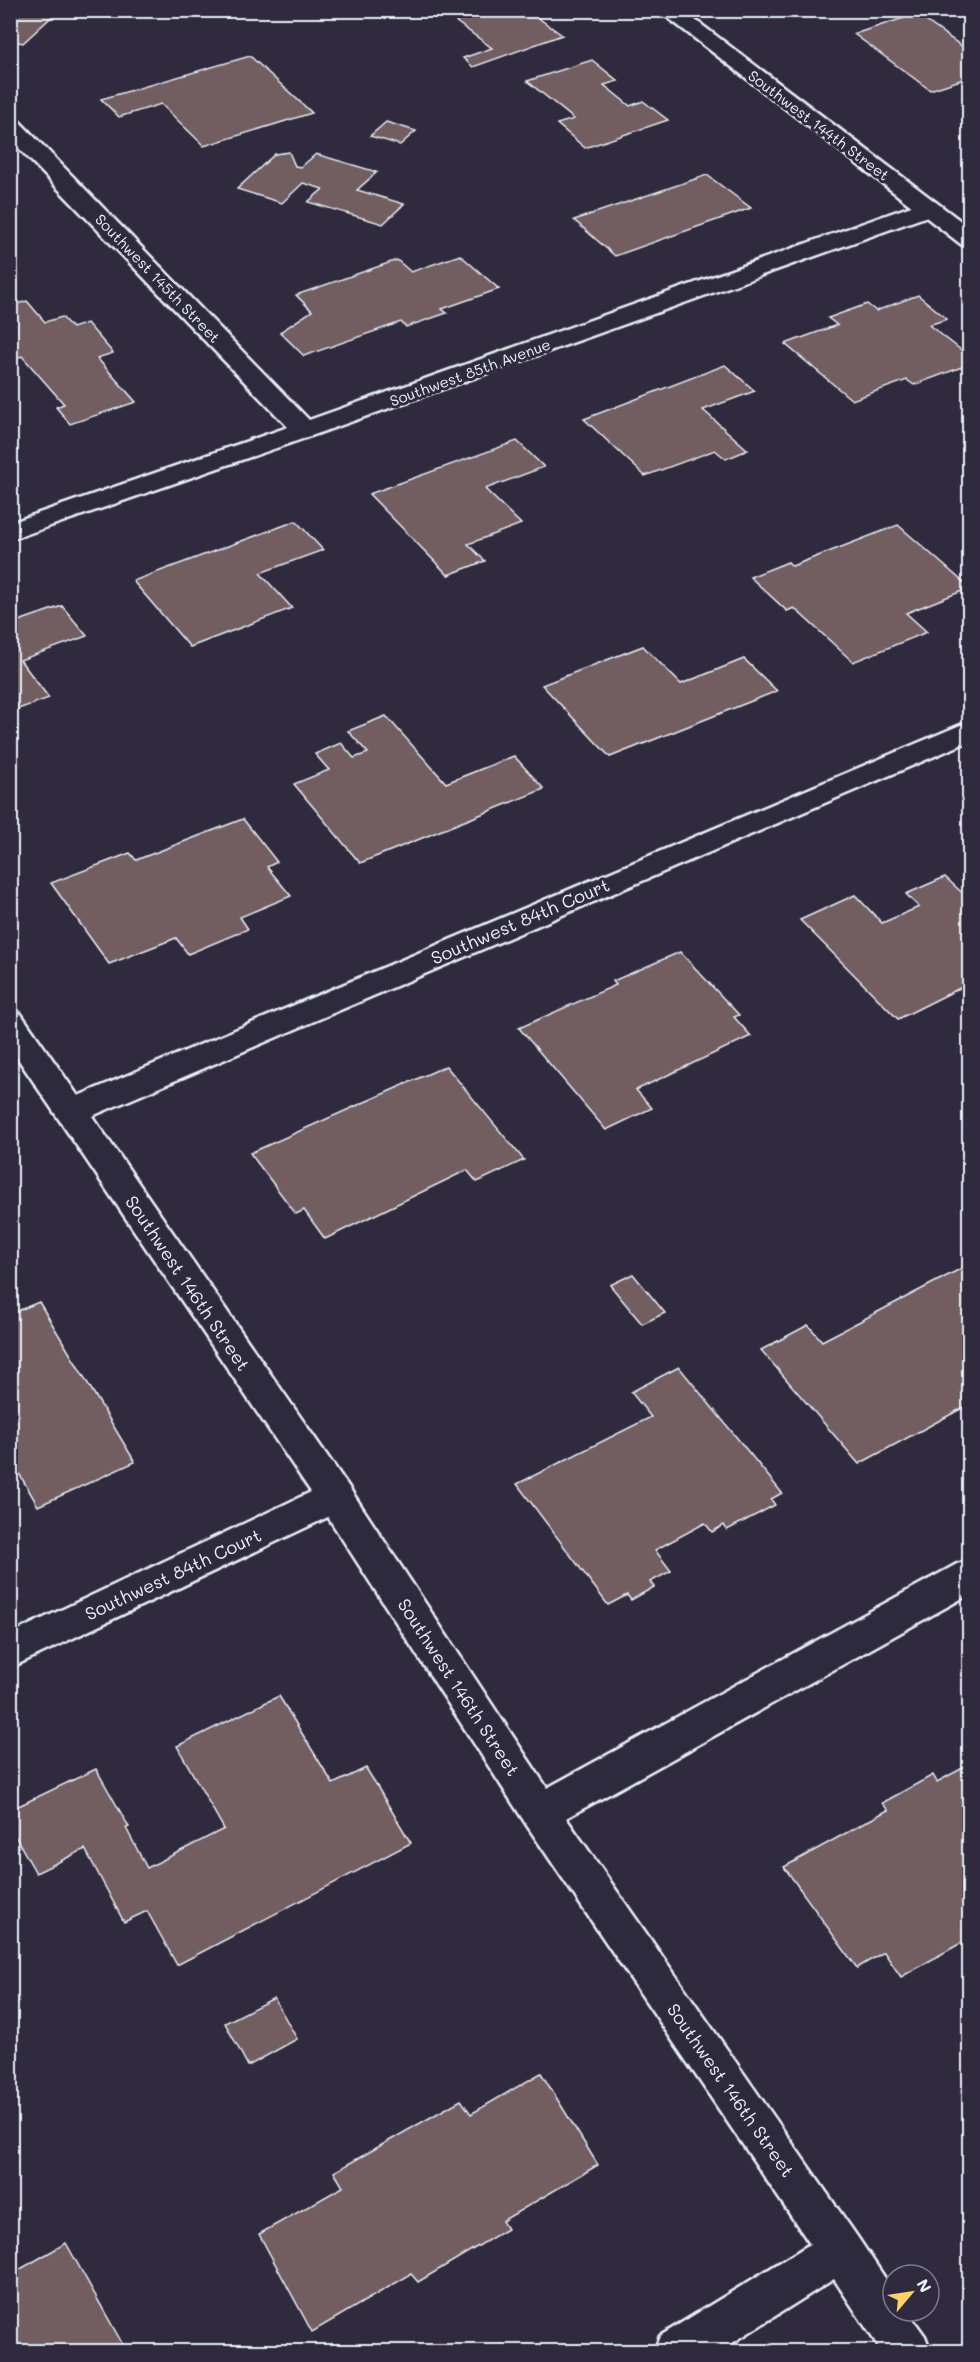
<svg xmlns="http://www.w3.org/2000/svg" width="980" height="2362" font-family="Mali,sans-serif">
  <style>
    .building { fill: #725d60; stroke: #e8f1f8; stroke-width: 1.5 }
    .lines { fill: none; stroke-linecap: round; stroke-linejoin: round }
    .minor-casing { stroke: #e8f1f8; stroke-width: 5 }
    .tertiary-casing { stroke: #e8f1f8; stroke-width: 5 }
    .minor { fill: #2f2a3d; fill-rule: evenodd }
    .tertiary { fill: #2f2a3d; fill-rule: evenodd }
    .labels { text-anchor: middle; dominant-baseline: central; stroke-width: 6; stroke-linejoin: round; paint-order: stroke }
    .far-street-label { font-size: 15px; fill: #e8f1f8; stroke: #2f2a3d }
    .street-label { font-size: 18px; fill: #e8f1f8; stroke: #2f2a3d }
  </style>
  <rect width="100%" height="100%" fill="#2f2a3d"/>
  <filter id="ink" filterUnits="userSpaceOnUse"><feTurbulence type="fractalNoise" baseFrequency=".0167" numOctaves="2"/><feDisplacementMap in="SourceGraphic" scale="12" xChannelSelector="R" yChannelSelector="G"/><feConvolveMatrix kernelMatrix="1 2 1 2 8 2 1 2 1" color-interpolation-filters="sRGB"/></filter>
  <g filter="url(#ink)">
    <!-- building -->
    <g class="building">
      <path d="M 10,10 L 59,10 L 23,43 L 10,40 Z"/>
      <path d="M 400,10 L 429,10 L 409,17 Z"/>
      <path d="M 440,10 L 527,10 L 562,35 L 473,67 L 463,58 L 492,48 Z"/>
      <path d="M 916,14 L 970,52 L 970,77 L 930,90 L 854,34 Z"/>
      <path d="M 250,56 L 312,113 L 204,146 L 161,104 L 119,117 L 101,99 Z"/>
      <path d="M 592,60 L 618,81 L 604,85 L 630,106 L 643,101 L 668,120 L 585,148 L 557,124 L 574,119 L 527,81 Z"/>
      <path d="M 386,122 L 416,131 L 400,145 L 370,136 Z"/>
      <path d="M 289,152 L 295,166 L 301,167 L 316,154 L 377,172 L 357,190 L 404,204 L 383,224 L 308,202 L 323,189 L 303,183 L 282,203 L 237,189 L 275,154 Z"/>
      <path d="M 707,175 L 751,208 L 615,256 L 574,220 Z"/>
      <path d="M 460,255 L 499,289 L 442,309 L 447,313 L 406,327 L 401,322 L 304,356 L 280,332 L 312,311 L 296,295 L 397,260 L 411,272 Z"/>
      <path d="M 918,295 L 947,319 L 929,325 L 970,357 L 970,364 L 914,385 L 907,380 L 852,400 L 785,344 L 837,325 L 828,318 L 867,304 L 876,311 Z"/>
      <path d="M 27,301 L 45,322 L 62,317 L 72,328 L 87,323 L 113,353 L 97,358 L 136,402 L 70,424 L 56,407 L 64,404 L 22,356 L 10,360 L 10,306 Z"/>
      <path d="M 725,365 L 755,391 L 703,410 L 748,450 L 726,459 L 715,450 L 645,476 L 584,419 Z"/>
      <path d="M 517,441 L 544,467 L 485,489 L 521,524 L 468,544 L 485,561 L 448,575 L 369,494 Z"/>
      <path d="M 296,521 L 323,550 L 260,573 L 292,608 L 190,647 L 133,581 Z"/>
      <path d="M 898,525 L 970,588 L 906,613 L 927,632 L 853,662 L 794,608 L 787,611 L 750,577 L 788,562 L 792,566 Z"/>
      <path d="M 62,606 L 87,636 L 20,660 L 49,698 L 10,712 L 10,624 Z"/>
      <path d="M 643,646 L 681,684 L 744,659 L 777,691 L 610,757 L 542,685 Z"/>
      <path d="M 386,716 L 446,783 L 514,756 L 544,789 L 360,863 L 294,784 L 329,770 L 315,754 L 341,743 L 354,758 L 368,753 L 348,731 Z"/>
      <path d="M 243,819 L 277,862 L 267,867 L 291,896 L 240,917 L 248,929 L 188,954 L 176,938 L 109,964 L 51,883 L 130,853 L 136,860 Z"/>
      <path d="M 945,877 L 970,900 L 970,983 L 898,1019 L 800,920 L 855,895 L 882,923 L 919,907 L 906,894 Z"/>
      <path d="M 680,952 L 739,1015 L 734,1017 L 751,1036 L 636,1090 L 652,1108 L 606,1130 L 519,1028 L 616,985 L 613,981 Z"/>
      <path d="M 446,1066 L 524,1160 L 477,1182 L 467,1170 L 325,1239 L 304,1210 L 296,1214 L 250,1153 Z"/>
      <path d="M 964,1267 L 970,1273 L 970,1404 L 859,1464 L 761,1350 L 808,1325 L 822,1341 Z"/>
      <path d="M 633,1274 L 665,1313 L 642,1324 L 610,1285 Z"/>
      <path d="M 39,1302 L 135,1462 L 38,1506 L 10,1458 L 10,1314 Z"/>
      <path d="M 679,1367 L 782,1493 L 771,1499 L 775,1505 L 727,1530 L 724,1525 L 712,1532 L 705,1523 L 655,1550 L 671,1571 L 650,1582 L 654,1587 L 631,1600 L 627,1595 L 608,1605 L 517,1484 L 651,1417 L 631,1392 Z"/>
      <path d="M 279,1696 L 333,1784 L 366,1768 L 411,1843 L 177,1965 L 147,1911 L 124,1922 L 85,1849 L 36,1873 L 10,1827 L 10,1810 L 96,1769 L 129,1827 L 126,1828 L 147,1868 L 224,1829 L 177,1746 Z"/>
      <path d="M 970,1764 L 970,1938 L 901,1977 L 884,1952 L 857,1968 L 784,1867 L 888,1810 L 882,1803 L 933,1775 L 937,1782 Z"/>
      <path d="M 274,1998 L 297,2039 L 248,2066 L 225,2023 Z"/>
      <path d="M 541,2073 L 598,2165 L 502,2221 L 507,2229 L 418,2282 L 411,2274 L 312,2332 L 259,2234 L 343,2187 L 334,2172 L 461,2100 L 471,2114 Z"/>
      <path d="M 66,2243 L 127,2352 L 10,2352 L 10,2312 L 14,2310 L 10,2302 L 10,2275 Z"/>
    </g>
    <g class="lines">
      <defs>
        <g id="minor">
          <path d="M 10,118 L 18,120 L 309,420 L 920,203 L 928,201 L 936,203 L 940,208 L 936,213 L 314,435 L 10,540 L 10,523 L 288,427 L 10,139 Z"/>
          <path d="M 970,721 L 970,741 L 92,1116 L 348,1486 L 547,1788 L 957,1564 L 970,1560 L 970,1594 L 566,1818 L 856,2235 L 893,2290 L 893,2311 L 907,2311 L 925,2336 L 931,2352 L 882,2352 L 834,2279 L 718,2352 L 654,2352 L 660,2336 L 810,2244 L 526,1824 L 328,1517 L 10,1668 L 10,1634 L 311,1492 L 10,1047 L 10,1011 L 21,1014 L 78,1096 Z"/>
        </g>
        <path id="tertiary" d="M 658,10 L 682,10 L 970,228 L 970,247 L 962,245 Z"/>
      </defs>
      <!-- minor casing -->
      <use href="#minor" class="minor-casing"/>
      <!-- tertiary casing -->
      <use href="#tertiary" class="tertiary-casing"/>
      <!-- minor -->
      <use href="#minor" class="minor"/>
      <!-- tertiary -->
      <use href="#tertiary" class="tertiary"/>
    </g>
  </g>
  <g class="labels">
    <!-- far-street labels -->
    <g class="far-street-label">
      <text transform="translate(819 125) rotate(37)">Southwest 144th Street</text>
      <text transform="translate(158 278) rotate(46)">Southwest 145th Street</text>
      <text transform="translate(470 372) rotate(-20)">Southwest 85th Avenue</text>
    </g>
    <!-- street labels -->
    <g class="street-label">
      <text transform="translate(520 921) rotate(-23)">Southwest 84th Court</text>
      <text transform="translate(188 1283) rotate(56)">Southwest 146th Street</text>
      <text transform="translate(173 1574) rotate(-25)">Southwest 84th Court</text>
      <text transform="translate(459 1687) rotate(57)">Southwest 146th Street</text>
      <text transform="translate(731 2090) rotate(55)">Southwest 146th Street</text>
    </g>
  </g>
  <!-- margin -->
  <rect width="980" height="2362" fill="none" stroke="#2f2a3d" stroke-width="36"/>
  <rect x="18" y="18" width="944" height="2326" fill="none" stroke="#e8f1f8" stroke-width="2" filter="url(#ink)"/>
  <!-- north arrow -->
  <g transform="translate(911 2293) rotate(61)"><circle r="28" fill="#2f2a3d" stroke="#797a88" stroke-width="1.5"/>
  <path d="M0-4.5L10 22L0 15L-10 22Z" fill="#ffd166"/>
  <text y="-9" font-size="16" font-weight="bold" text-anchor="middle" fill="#e8f1f8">N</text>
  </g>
</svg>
